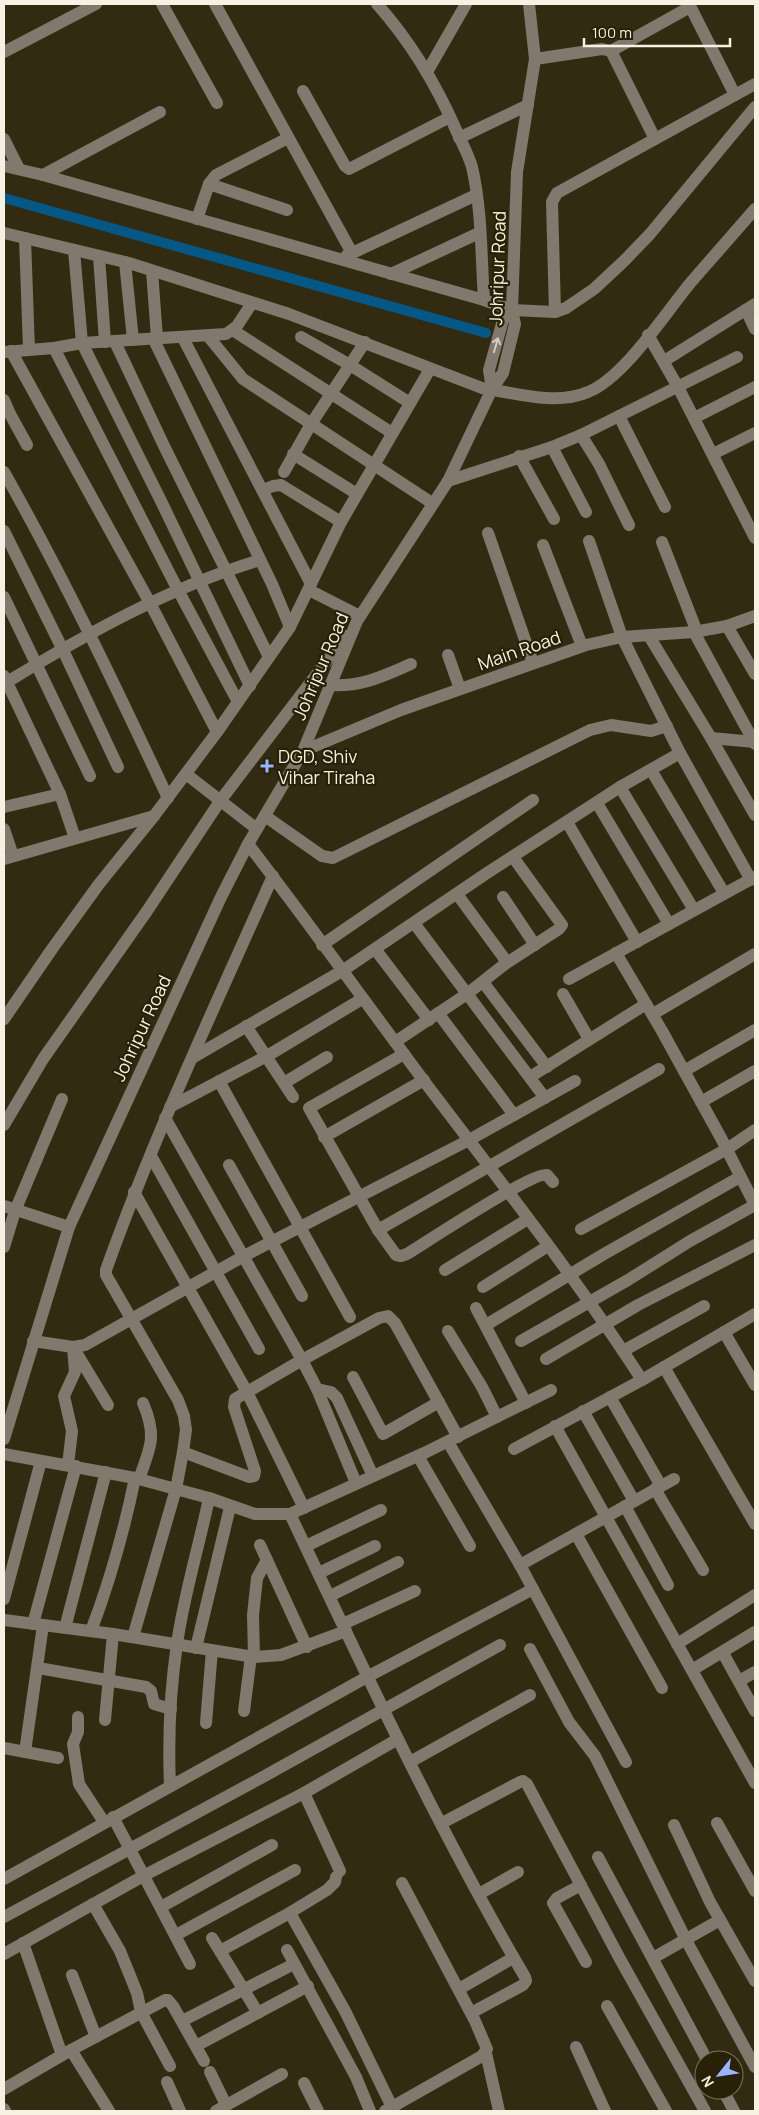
<svg xmlns="http://www.w3.org/2000/svg" width="759" height="2115" font-family="Manrope,sans-serif">
  <style>
    .lines { fill: none; stroke-linecap: round; stroke-linejoin: round }
    .canal { stroke: #055885; stroke-width: 10 }
    .minor { stroke: #81786e; stroke-width: 12 }
    .oneway { stroke: #d3cdbf }
    .poi-dot { fill: #99b5fd; stroke: #282107; stroke-width: 2 }
    .labels { text-anchor: middle; dominant-baseline: central; stroke-width: 4.5; stroke-linejoin: round; paint-order: stroke }
    .street-label { font-size: 18px; fill: #f6f1e2; stroke: #282107 }
    .poi-label { font-size: 18px; fill: #f6f1e2; stroke: #282107; text-anchor: start }
  </style>
  <rect width="100%" height="100%" fill="#322b11"/>
  <g class="lines">
    <!-- canal -->
    <path class="canal" d="M 4,198 L 486,333"/>
    <!-- minor -->
    <g class="minor">
      <path d="M 162,4 L 217,103"/>
      <path d="M 215,4 L 352,253"/>
      <path d="M 377,4 C 411,42 437,86 457,132 C 462,143 469,156 472,167 C 482,210 481,256 484,300"/>
      <path d="M 689,4 L 735,95"/>
      <path d="M 611,51 L 690,7"/>
      <path d="M 4,52 L 96,4"/>
      <path d="M 535,59 L 602,49 L 611,51 L 655,139"/>
      <path d="M 427,72 L 466,4"/>
      <path d="M 303,91 L 345,166 L 349,169 L 450,117"/>
      <path d="M 459,138 L 528,105"/>
      <path d="M 4,139 L 19,169"/>
      <path d="M 4,166 L 43,175 L 484,300 L 512,310 L 555,312 L 566,308 L 594,289 L 624,261 L 650,234 L 755,107"/>
      <path d="M 43,175 L 160,112"/>
      <path d="M 209,184 L 287,210"/>
      <path d="M 197,219 L 209,184 L 216,175 L 288,138"/>
      <path d="M 4,233 L 129,263 L 289,314 L 482,388 C 515,393 556,406 588,392 C 624,378 666,312 692,281 C 713,257 734,233 755,209"/>
      <path d="M 25,238 L 29,350"/>
      <path d="M 74,250 L 82,343 L 161,501 L 250,686"/>
      <path d="M 99,256 L 105,342"/>
      <path d="M 346,256 L 476,195"/>
      <path d="M 125,262 L 133,340"/>
      <path d="M 152,271 L 157,338"/>
      <path d="M 391,274 L 479,233"/>
      <path d="M 746,310 L 755,329"/>
      <path d="M 555,312 L 552,202 L 557,193 L 755,84"/>
      <path d="M 234,331 L 392,433"/>
      <path d="M 648,335 L 678,387 L 755,538"/>
      <path d="M 208,336 L 243,379 L 432,503"/>
      <path d="M 301,337 L 350,365 L 410,403"/>
      <path d="M 153,338 L 272,584 L 290,627"/>
      <path d="M 183,338 L 311,584"/>
      <path d="M 115,342 L 165,448 L 269,657"/>
      <path d="M 54,348 L 178,590 L 238,702"/>
      <path d="M 11,351 L 150,603 L 217,732"/>
      <path d="M 4,352 L 54,348 L 82,343 L 226,334 L 237,326 L 252,303"/>
      <path d="M 664,361 L 755,304"/>
      <path d="M 492,389 L 489,370 L 503,320 L 512,310"/>
      <path d="M 4,400 L 10,414 L 27,445"/>
      <path d="M 619,416 L 665,507"/>
      <path d="M 694,418 L 755,387"/>
      <path d="M 581,435 L 599,464 L 629,525"/>
      <path d="M 552,447 L 586,512"/>
      <path d="M 293,454 L 357,494"/>
      <path d="M 713,454 L 755,433"/>
      <path d="M 519,456 L 554,519"/>
      <path d="M 4,472 C 64,578 116,687 168,798"/>
      <path d="M 284,472 L 311,424 L 365,342"/>
      <path d="M 448,481 L 552,447 L 581,435 L 737,357"/>
      <path d="M 263,490 L 273,486 L 281,485 L 341,522"/>
      <path d="M 4,531 L 62,648 L 118,767"/>
      <path d="M 488,533 L 533,663"/>
      <path d="M 589,541 L 622,637 L 680,753 L 751,880"/>
      <path d="M 662,542 L 697,632"/>
      <path d="M 543,545 L 582,646"/>
      <path d="M 309,590 L 360,616"/>
      <path d="M 4,597 L 90,776"/>
      <path d="M 727,626 L 755,674"/>
      <path d="M 694,632 L 755,744"/>
      <path d="M 649,636 L 711,738 L 755,815"/>
      <path d="M 448,655 L 460,689"/>
      <path d="M 4,676 L 60,794 L 75,838"/>
      <path d="M 7,682 C 88,633 170,587 260,560"/>
      <path d="M 330,685 C 362,687 383,676 411,664"/>
      <path d="M 711,738 L 755,742"/>
      <path d="M 303,751 L 401,710 L 586,645 L 622,637 L 694,632 L 727,626 L 755,616"/>
      <path d="M 651,770 L 724,893"/>
      <path d="M 186,774 L 257,829"/>
      <path d="M 620,787 L 694,910"/>
      <path d="M 597,803 L 669,924"/>
      <path d="M 4,807 L 60,794"/>
      <path d="M 265,816 L 322,856 L 333,858 L 590,730 L 611,725 L 651,731 L 667,726"/>
      <path d="M 567,822 L 637,942"/>
      <path d="M 4,829 L 13,856"/>
      <path d="M 248,844 C 308,922 365,1002 424,1081 C 498,1179 575,1276 642,1380"/>
      <path d="M 4,859 L 154,816"/>
      <path d="M 503,897 L 535,945"/>
      <path d="M 414,923 L 545,1098"/>
      <path d="M 322,945 L 533,800"/>
      <path d="M 375,949 L 429,1020"/>
      <path d="M 616,953 L 662,1031 L 721,1138 L 755,1205"/>
      <path d="M 505,964 L 559,929 L 562,925 L 513,857"/>
      <path d="M 569,979 L 755,877"/>
      <path d="M 483,982 L 547,1067"/>
      <path d="M 563,994 L 589,1039"/>
      <path d="M 438,1013 L 514,1115"/>
      <path d="M 653,1014 L 755,954"/>
      <path d="M 4,1019 L 52,949 L 99,884 L 154,816 L 217,732 L 290,627 L 341,522 L 430,369"/>
      <path d="M 246,1026 L 293,1097"/>
      <path d="M 395,1042 L 467,994 L 505,964 L 504,958 L 457,894"/>
      <path d="M 404,1054 L 309,1108 L 378,1230 L 396,1255 L 401,1256 L 407,1254 C 425,1243 534,1171 547,1175 L 553,1182"/>
      <path d="M 192,1058 L 342,971 L 487,873 L 620,787 L 680,753"/>
      <path d="M 684,1071 L 755,1030"/>
      <path d="M 530,1077 L 646,1004"/>
      <path d="M 219,1081 L 350,1317"/>
      <path d="M 284,1083 L 327,1057"/>
      <path d="M 701,1102 L 755,1071"/>
      <path d="M 170,1107 L 267,1056 L 362,999"/>
      <path d="M 165,1118 L 302,1360 L 317,1389 L 356,1483"/>
      <path d="M 4,1125 L 43,1059 L 147,911 L 220,801 L 346,636"/>
      <path d="M 324,1137 L 424,1080"/>
      <path d="M 151,1156 L 259,1349"/>
      <path d="M 229,1165 L 302,1296"/>
      <path d="M 134,1192 L 247,1392 L 304,1508"/>
      <path d="M 4,1206 L 69,1227"/>
      <path d="M 581,1229 L 727,1149 L 755,1130"/>
      <path d="M 378,1230 L 659,1069"/>
      <path d="M 4,1247 L 15,1211 L 62,1099"/>
      <path d="M 445,1270 L 528,1219"/>
      <path d="M 483,1287 L 548,1246"/>
      <path d="M 476,1308 L 526,1403"/>
      <path d="M 486,1325 L 604,1254 L 740,1177"/>
      <path d="M 448,1331 L 482,1387 L 497,1417"/>
      <path d="M 724,1332 L 755,1385"/>
      <path d="M 33,1341 L 73,1347 L 85,1345 L 244,1256 L 469,1140 L 575,1081"/>
      <path d="M 521,1341 L 628,1280 L 690,1241 L 755,1205"/>
      <path d="M 623,1351 L 704,1306"/>
      <path d="M 76,1352 L 108,1405"/>
      <path d="M 546,1359 L 638,1305 L 755,1245"/>
      <path d="M 664,1367 L 755,1524"/>
      <path d="M 353,1377 L 383,1434 L 439,1402"/>
      <path d="M 317,1389 L 331,1392 L 337,1398 L 373,1476"/>
      <path d="M 610,1397 L 661,1486"/>
      <path d="M 583,1411 L 634,1501"/>
      <path d="M 555,1426 L 755,1783"/>
      <path d="M 4,1439 L 69,1227 L 221,897 L 248,844 L 303,751 L 357,621 L 448,481 L 492,389 L 503,373 L 515,324 L 512,310 L 517,172 L 535,59 L 529,4"/>
      <path d="M 448,1442 L 520,1565 L 626,1762"/>
      <path d="M 514,1449 L 642,1380 L 755,1314"/>
      <path d="M 183,1452 L 249,1477 L 254,1476 L 255,1471 L 234,1407 L 235,1399 L 302,1360 L 379,1318 L 388,1316 L 395,1323 L 458,1437"/>
      <path d="M 4,1454 L 135,1478 L 209,1498 L 255,1514 L 290,1514 L 424,1453 L 551,1390"/>
      <path d="M 418,1456 L 470,1546"/>
      <path d="M 68,1465 L 72,1431 L 64,1396 L 75,1372 L 73,1347"/>
      <path d="M 139,1479 C 151,1446 157,1436 143,1403"/>
      <path d="M 655,1489 L 703,1570"/>
      <path d="M 625,1506 L 668,1585"/>
      <path d="M 290,1514 C 364,1670 438,1829 525,1977 L 526,1981 L 523,1985 L 471,2013"/>
      <path d="M 576,1534 L 662,1688"/>
      <path d="M 260,1545 L 307,1647"/>
      <path d="M 306,1546 L 381,1510"/>
      <path d="M 520,1565 L 674,1479"/>
      <path d="M 319,1573 L 375,1546"/>
      <path d="M 330,1596 L 398,1562"/>
      <path d="M 4,1599 L 41,1461"/>
      <path d="M 4,1620 L 113,1634 L 254,1657 L 281,1655 L 346,1631"/>
      <path d="M 33,1624 L 76,1466"/>
      <path d="M 343,1624 L 415,1591"/>
      <path d="M 65,1628 L 106,1472"/>
      <path d="M 91,1631 C 110,1581 124,1531 135,1478"/>
      <path d="M 133,1637 L 176,1489 L 183,1452 L 186,1430 L 184,1416 L 178,1400 L 106,1275 L 106,1270 C 154,1136 215,1006 273,876"/>
      <path d="M 677,1644 L 755,1595"/>
      <path d="M 196,1648 L 230,1507"/>
      <path d="M 530,1649 L 569,1722 L 595,1756 L 686,1940 L 755,2067"/>
      <path d="M 723,1653 L 755,1711"/>
      <path d="M 254,1657 L 253,1615 L 257,1578 L 267,1560"/>
      <path d="M 44,1669 L 146,1687 L 151,1691 L 154,1704 L 171,1709"/>
      <path d="M 692,1670 L 755,1632"/>
      <path d="M 739,1681 L 755,1672"/>
      <path d="M 244,1711 L 251,1656"/>
      <path d="M 78,1717 L 78,1732 L 73,1744 L 79,1784 L 104,1822"/>
      <path d="M 105,1720 L 113,1634"/>
      <path d="M 206,1723 L 212,1650"/>
      <path d="M 4,1748 L 58,1758"/>
      <path d="M 25,1752 L 43,1625"/>
      <path d="M 410,1762 L 530,1695"/>
      <path d="M 170,1786 C 168,1738 170,1691 177,1644 C 184,1594 199,1547 209,1498"/>
      <path d="M 304,1793 L 340,1871"/>
      <path d="M 113,1817 L 190,1964"/>
      <path d="M 442,1823 L 520,1782 L 523,1781 L 527,1784 L 620,1959 L 705,2111"/>
      <path d="M 717,1823 L 755,1891"/>
      <path d="M 674,1825 L 710,1902 L 755,1981"/>
      <path d="M 598,1857 L 707,2060"/>
      <path d="M 4,1879 L 367,1677 L 533,1589"/>
      <path d="M 581,1885 L 557,1898 L 553,1903 L 586,1962"/>
      <path d="M 479,1894 L 518,1872"/>
      <path d="M 93,1904 L 120,1951 L 137,1993 L 141,2012 L 170,2066"/>
      <path d="M 161,1907 L 272,1845"/>
      <path d="M 290,1913 L 345,2011 L 392,2107"/>
      <path d="M 4,1917 L 261,1778 L 500,1645"/>
      <path d="M 176,1935 L 295,1870"/>
      <path d="M 212,1938 L 258,2013"/>
      <path d="M 23,1943 L 62,2055"/>
      <path d="M 287,1950 L 356,2077 L 370,2111"/>
      <path d="M 220,1951 L 286,1915 L 327,1890 L 335,1882 L 336,1877"/>
      <path d="M 4,1954 L 145,1875 L 304,1793 L 398,1739"/>
      <path d="M 653,1958 L 720,1920"/>
      <path d="M 72,1975 L 96,2037"/>
      <path d="M 459,1989 L 513,1958"/>
      <path d="M 607,2006 L 666,2111"/>
      <path d="M 182,2021 L 294,1964"/>
      <path d="M 196,2046 L 308,1986"/>
      <path d="M 576,2047 L 605,2111"/>
      <path d="M 71,2050 L 165,2000 L 168,2000 L 173,2006 L 204,2061"/>
      <path d="M 486,2053 L 499,2111"/>
      <path d="M 210,2072 L 226,2105"/>
      <path d="M 167,2082 L 180,2111"/>
      <path d="M 304,2083 L 318,2111"/>
      <path d="M 4,2089 L 71,2050 L 109,2111"/>
      <path d="M 723,2090 L 734,2111"/>
      <path d="M 4,2109 L 5,2111"/>
      <path d="M 216,2111 L 282,2074"/>
      <path d="M 385,2111 L 482,2056 L 487,2049 L 475,2021 L 402,1883"/>
    </g>
  </g>
  <!-- one-way arrows -->
  <defs><path id="oneway-shaft" d="M-6 0H5M1.5-3L5.5 0L1.5 3" fill="none" stroke-width="1.6" stroke-linecap="round" stroke-linejoin="round" transform="scale(1.25)"/></defs>
  <use class="oneway" href="#oneway-shaft" transform="translate(496 345) rotate(-74)"/>
  <!-- markers -->
  <path class="poi-dot" d="M264.5 758.5h5v5h5v5h-5v5h-5v-5h-5v-5h5z"/>
  <g class="labels">
    <!-- street labels -->
    <g class="street-label">
      <text transform="translate(497 268) rotate(-88)">Johripur Road</text>
      <text transform="translate(519 650) rotate(-19)">Main Road</text>
      <text transform="translate(320 666) rotate(-67)">Johripur Road</text>
      <text transform="translate(141 1028) rotate(-65)">Johripur Road</text>
    </g>
    <!-- poi labels -->
    <g class="poi-label">
      <text x="278" y="756">DGD, Shiv<tspan x="278" dy="21">Vihar Tiraha</tspan></text>
    </g>
  </g>
  <!-- border -->
  <rect width="759" height="2115" fill="none" stroke="#f6f1e2" stroke-width="10"/>
  <!-- north arrow -->
  <g transform="translate(719 2075) rotate(240)"><circle r="24" fill="#282107" stroke="#7a745f"/>
  <path d="M0-4L9 19L0 12L-9 19Z" fill="#99b5fd"/>
  <text y="-8" font-size="14" font-weight="bold" text-anchor="middle" fill="#f6f1e2">N</text>
  </g>
  <!-- scale -->
  <path d="M584 38v8h146v-8" fill="none" stroke="#f6f1e2" stroke-width="2.5"/>
  <text x="592" y="38" font-size="15" fill="#f6f1e2" stroke="#282107" stroke-width="4" paint-order="stroke">100 m</text>
</svg>
